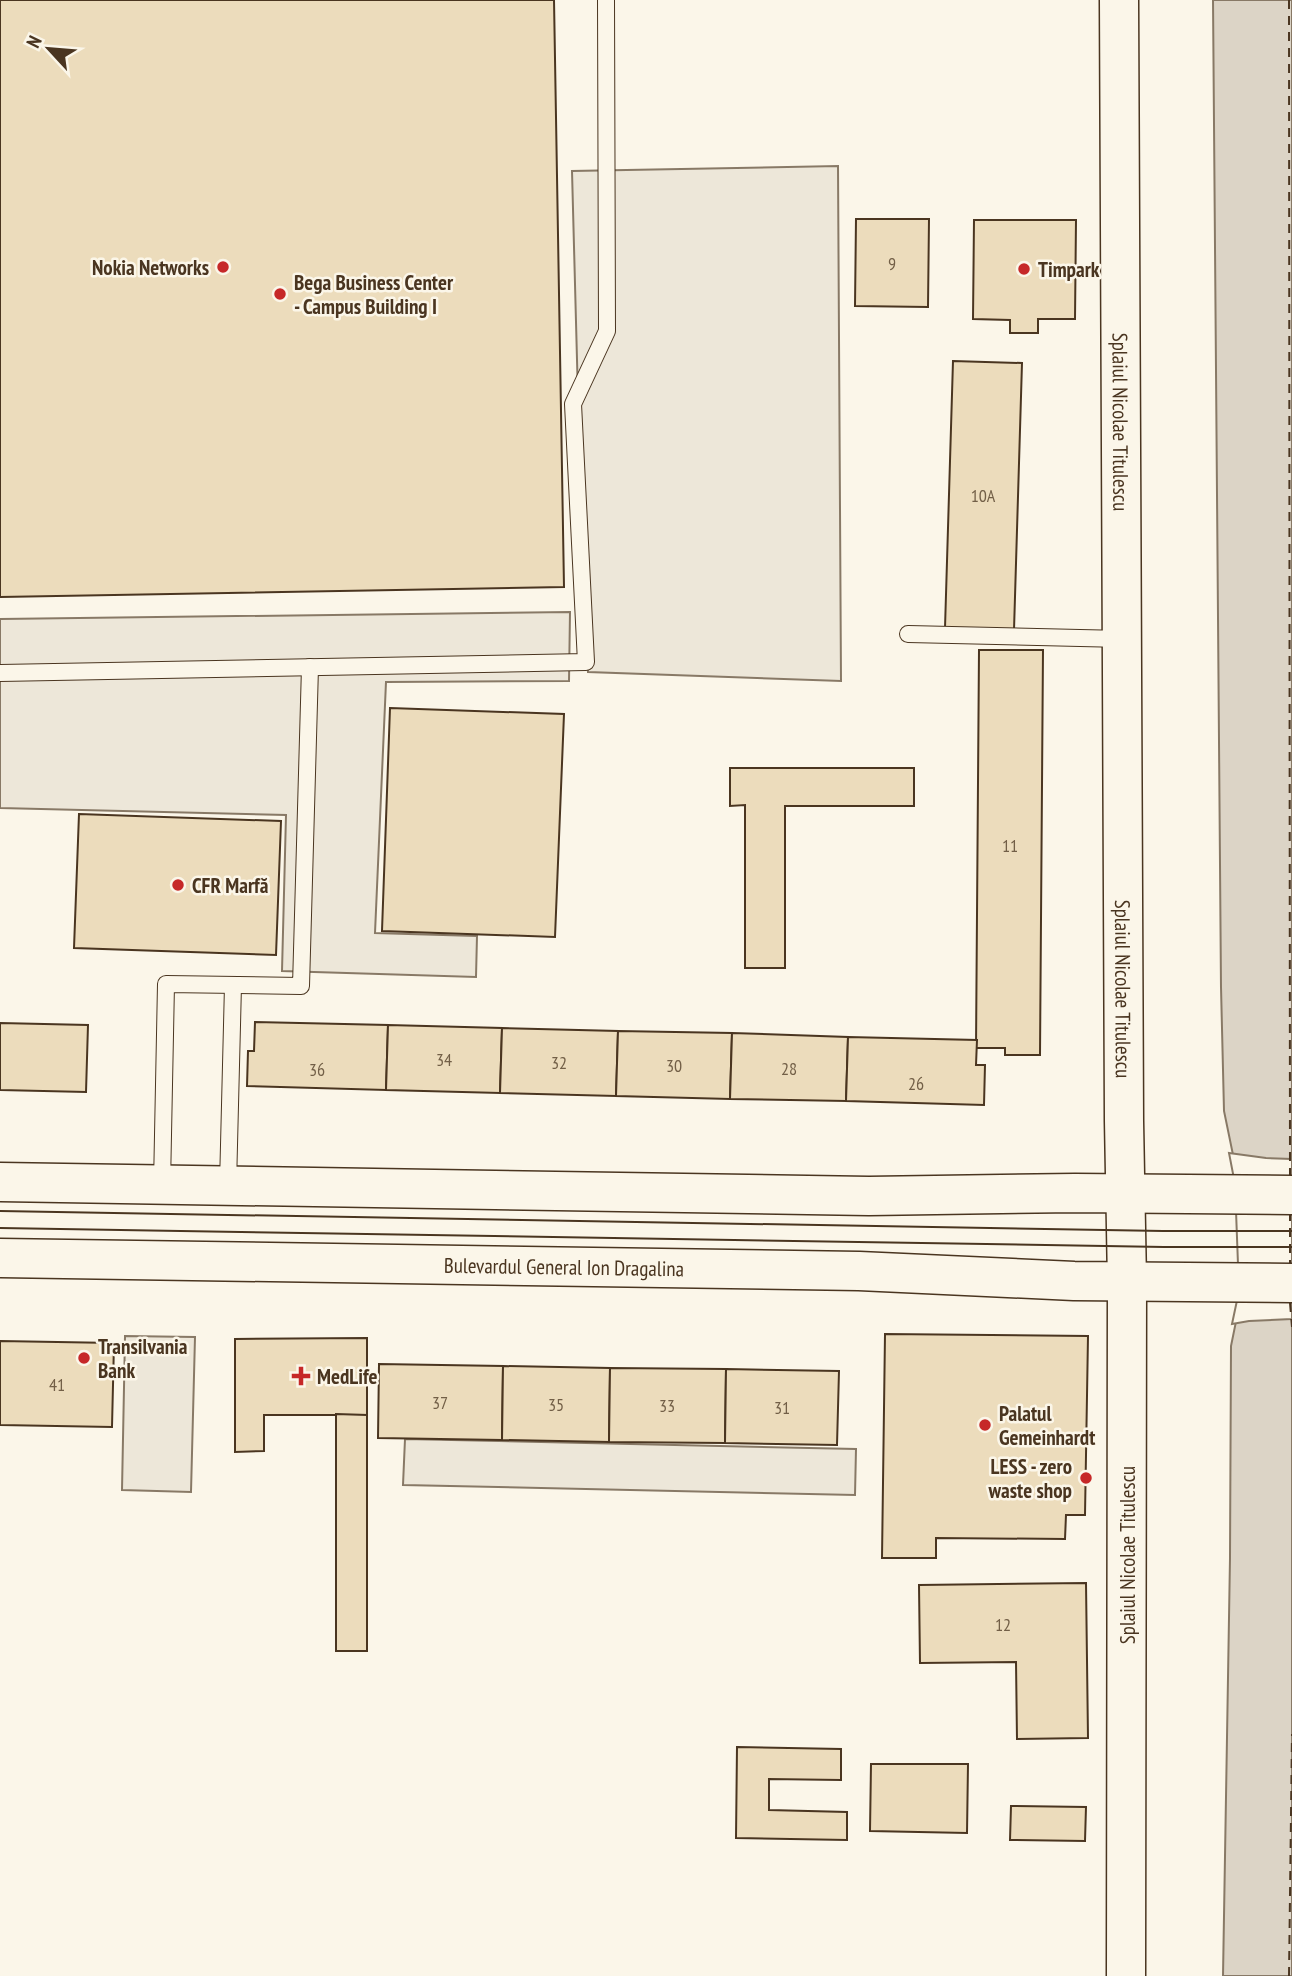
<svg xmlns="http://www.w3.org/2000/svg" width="1292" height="1976" font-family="'PT Sans Narrow',sans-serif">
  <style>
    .parking { fill: #ede7d9; stroke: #887966; stroke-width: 2 }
    .water { fill: #dcd4c6; stroke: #887966; stroke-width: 2 }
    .pier { fill: #fbf6e9; stroke: #887966; stroke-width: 2 }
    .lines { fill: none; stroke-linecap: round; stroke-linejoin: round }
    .ferry { stroke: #4a3520; stroke-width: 2; stroke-dasharray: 9 7; stroke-linecap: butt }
    .building { fill: #ecdcbc; stroke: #4a3520; stroke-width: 2 }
    .service-casing { stroke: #4a3520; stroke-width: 18 }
    .tertiary-casing { stroke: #4a3520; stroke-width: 41 }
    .secondary-casing { stroke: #4a3520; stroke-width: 41 }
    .service { stroke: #fbf6e9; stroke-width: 16 }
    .tertiary { stroke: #fbf6e9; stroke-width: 38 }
    .secondary { stroke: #fbf6e9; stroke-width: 38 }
    .tram { stroke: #4a3520; stroke-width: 2 }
    .poi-dot { fill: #c62828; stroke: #fbf6e9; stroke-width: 2.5 }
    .labels { text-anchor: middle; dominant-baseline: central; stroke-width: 5; stroke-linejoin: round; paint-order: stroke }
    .number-label { font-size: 18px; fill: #725f47 }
    .poi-label { font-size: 21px; font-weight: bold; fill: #4a3520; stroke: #fbf6e9; text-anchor: start }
    .street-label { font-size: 21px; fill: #4a3520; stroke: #fbf6e9 }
  </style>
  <rect width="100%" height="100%" fill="#fbf6e9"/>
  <!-- parking -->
  <g class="parking">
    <path d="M 838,166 L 841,681 L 588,672 L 583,586 L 572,171 Z"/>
    <path d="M 570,612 L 569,681 L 386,682 L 375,933 L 477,936 L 476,977 L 282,971 L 286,815 L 0,808 L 0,619 Z"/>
    <path d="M 125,1336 L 195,1337 L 191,1492 L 122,1490 Z"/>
    <path d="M 405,1439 L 856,1449 L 855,1495 L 403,1485 Z"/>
  </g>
  <!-- water -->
  <path class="water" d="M 1213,0 L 1292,0 L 1292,1976 L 1223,1976 L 1230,1558 L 1231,1346 L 1242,1292 L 1239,1184 L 1224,1111 L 1221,987 Z"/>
  <!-- pier -->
  <path class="pier" d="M 1229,1153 L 1266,1158 L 1292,1159 L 1292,1319 L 1249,1321 L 1232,1324 L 1239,1291 L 1235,1184 Z"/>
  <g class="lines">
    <!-- ferry -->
    <g class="ferry">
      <path d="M 1289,0 L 1290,1175"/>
      <path d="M 1290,1212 L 1290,1266"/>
      <path d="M 1290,1303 L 1292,1327"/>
      <path d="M 1289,1976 L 1292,1734"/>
    </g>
  </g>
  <!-- building -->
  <g class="building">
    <path d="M 0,0 L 554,0 L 564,587 L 0,597 Z"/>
    <path d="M 856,219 L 929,219 L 928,307 L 855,306 Z"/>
    <path d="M 974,220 L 1076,220 L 1075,319 L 1038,319 L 1038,333 L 1010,333 L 1010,320 L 973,319 Z"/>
    <path d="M 953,361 L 1022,363 L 1014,630 L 945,628 Z"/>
    <path d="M 979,650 L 1043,650 L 1040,1055 L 1005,1055 L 1005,1048 L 976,1048 Z"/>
    <path d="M 390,708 L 564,714 L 555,937 L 382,931 Z"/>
    <path d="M 730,768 L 914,768 L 914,806 L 785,806 L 785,968 L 745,968 L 745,805 L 730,806 Z"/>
    <path d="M 79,814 L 281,821 L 276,955 L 74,948 Z"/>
    <path d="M 255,1022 L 388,1025 L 386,1090 L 247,1086 L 248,1051 L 254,1051 Z"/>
    <path d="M 0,1023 L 88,1025 L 86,1092 L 0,1090 Z"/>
    <path d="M 388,1025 L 502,1028 L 500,1093 L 386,1090 Z"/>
    <path d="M 502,1028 L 618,1031 L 616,1096 L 500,1093 Z"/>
    <path d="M 618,1031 L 732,1033 L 730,1099 L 616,1096 Z"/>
    <path d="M 732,1033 L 848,1037 L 846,1101 L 730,1099 Z"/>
    <path d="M 848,1037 L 977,1040 L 976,1065 L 985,1065 L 984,1105 L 846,1101 Z"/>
    <path d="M 885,1334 L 1088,1336 L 1085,1515 L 1066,1515 L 1065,1539 L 936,1538 L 936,1558 L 882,1558 Z"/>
    <path d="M 367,1338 L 367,1415 L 264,1415 L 264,1451 L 235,1452 L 235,1339 Z"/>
    <path d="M 0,1341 L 114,1343 L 112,1427 L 0,1425 Z"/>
    <path d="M 379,1364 L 503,1366 L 502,1440 L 378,1438 Z"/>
    <path d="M 503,1366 L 610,1368 L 609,1442 L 502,1440 Z"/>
    <path d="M 610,1368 L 726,1369 L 725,1443 L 609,1442 Z"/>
    <path d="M 726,1369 L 839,1371 L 837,1445 L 725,1443 Z"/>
    <path d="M 336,1414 L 367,1415 L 367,1651 L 336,1651 Z"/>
    <path d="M 1086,1583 L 1088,1738 L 1017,1739 L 1016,1662 L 920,1663 L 919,1585 Z"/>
    <path d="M 737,1747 L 841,1749 L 841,1780 L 769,1779 L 769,1810 L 847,1812 L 847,1840 L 736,1838 Z"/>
    <path d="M 871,1764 L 968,1764 L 967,1833 L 870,1831 Z"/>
    <path d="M 1011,1806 L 1086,1807 L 1085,1841 L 1010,1840 Z"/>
  </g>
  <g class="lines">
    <defs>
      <g id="service">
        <path d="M 908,634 L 1123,639"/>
        <path d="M 0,673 L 586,662 L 573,404 L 607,331 L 606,0"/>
        <path d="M 162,1185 L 166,984 L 301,986 L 310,667"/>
        <path d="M 228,1185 L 233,985"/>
      </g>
      <g id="tertiary">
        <path id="s1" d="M 1119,0 L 1124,1121 L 1127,1282 L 1126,1976"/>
      </g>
      <g id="secondary">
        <path d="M 0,1182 L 869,1196 L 1075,1193 L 1292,1195"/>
        <path id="s2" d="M 0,1258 L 859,1271 L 1074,1281 L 1292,1283"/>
      </g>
    </defs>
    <!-- service casing -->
    <use href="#service" class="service-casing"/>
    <!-- tertiary casing -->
    <use href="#tertiary" class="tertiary-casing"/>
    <!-- secondary casing -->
    <use href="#secondary" class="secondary-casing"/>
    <!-- service -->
    <use href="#service" class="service"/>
    <!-- tertiary -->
    <use href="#tertiary" class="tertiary"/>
    <!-- secondary -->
    <use href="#secondary" class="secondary"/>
    <!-- tram -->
    <g class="tram">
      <path d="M 0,1211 L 1163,1231 L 1292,1231"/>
      <path d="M 0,1228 L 1164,1247 L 1292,1247"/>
    </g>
  </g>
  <!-- markers -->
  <g class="poi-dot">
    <circle cx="223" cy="267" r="7"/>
    <circle cx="1024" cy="269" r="7"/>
    <circle cx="280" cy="294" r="7"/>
    <circle cx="178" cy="885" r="7"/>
    <circle cx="84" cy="1358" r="7"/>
    <path d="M297.5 1365.5h7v7h7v7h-7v7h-7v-7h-7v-7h7z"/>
    <circle cx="985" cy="1425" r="7"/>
    <circle cx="1086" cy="1478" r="7"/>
  </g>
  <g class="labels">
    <!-- number labels -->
    <g class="number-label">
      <text x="892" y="263">9</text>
      <text x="983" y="495">10A</text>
      <text x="1010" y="845">11</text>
      <text x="444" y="1059">34</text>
      <text x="559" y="1062">32</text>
      <text x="674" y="1065">30</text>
      <text x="789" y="1068">28</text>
      <text x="317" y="1069">36</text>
      <text x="916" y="1083">26</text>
      <text x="57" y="1384">41</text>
      <text x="440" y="1402">37</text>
      <text x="556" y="1404">35</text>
      <text x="667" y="1405">33</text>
      <text x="782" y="1407">31</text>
      <text x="1003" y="1624">12</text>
    </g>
    <!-- poi labels -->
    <g class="poi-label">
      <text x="209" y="267" text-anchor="end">Nokia Networks</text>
      <text x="1038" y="269">Timpark</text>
      <text x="294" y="282">Bega Business Center<tspan x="294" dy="24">- Campus Building I</tspan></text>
      <text x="192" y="885">CFR Marfă</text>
      <text x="98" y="1346">Transilvania<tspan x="98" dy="24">Bank</tspan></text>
      <text x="317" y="1376">MedLife</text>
      <text x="999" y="1413">Palatul<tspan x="999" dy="24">Gemeinhardt</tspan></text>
      <text x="1072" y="1466" text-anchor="end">LESS - zero<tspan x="1072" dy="24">waste shop</tspan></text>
    </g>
    <!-- street labels -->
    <g class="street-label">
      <text stroke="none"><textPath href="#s1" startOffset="422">Splaiul Nicolae Titulescu</textPath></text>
      <text stroke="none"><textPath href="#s1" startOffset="989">Splaiul Nicolae Titulescu</textPath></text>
      <text stroke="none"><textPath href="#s2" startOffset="564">Bulevardul General Ion Dragalina</textPath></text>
      <text transform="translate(1127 1555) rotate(-90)">Splaiul Nicolae Titulescu</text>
    </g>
  </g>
  <!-- north arrow -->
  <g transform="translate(49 49) rotate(296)" stroke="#fbf6e9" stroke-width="5" paint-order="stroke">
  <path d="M0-5L12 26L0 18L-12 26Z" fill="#4a3520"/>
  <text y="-10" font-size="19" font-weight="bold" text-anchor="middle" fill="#4a3520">N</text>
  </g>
</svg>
